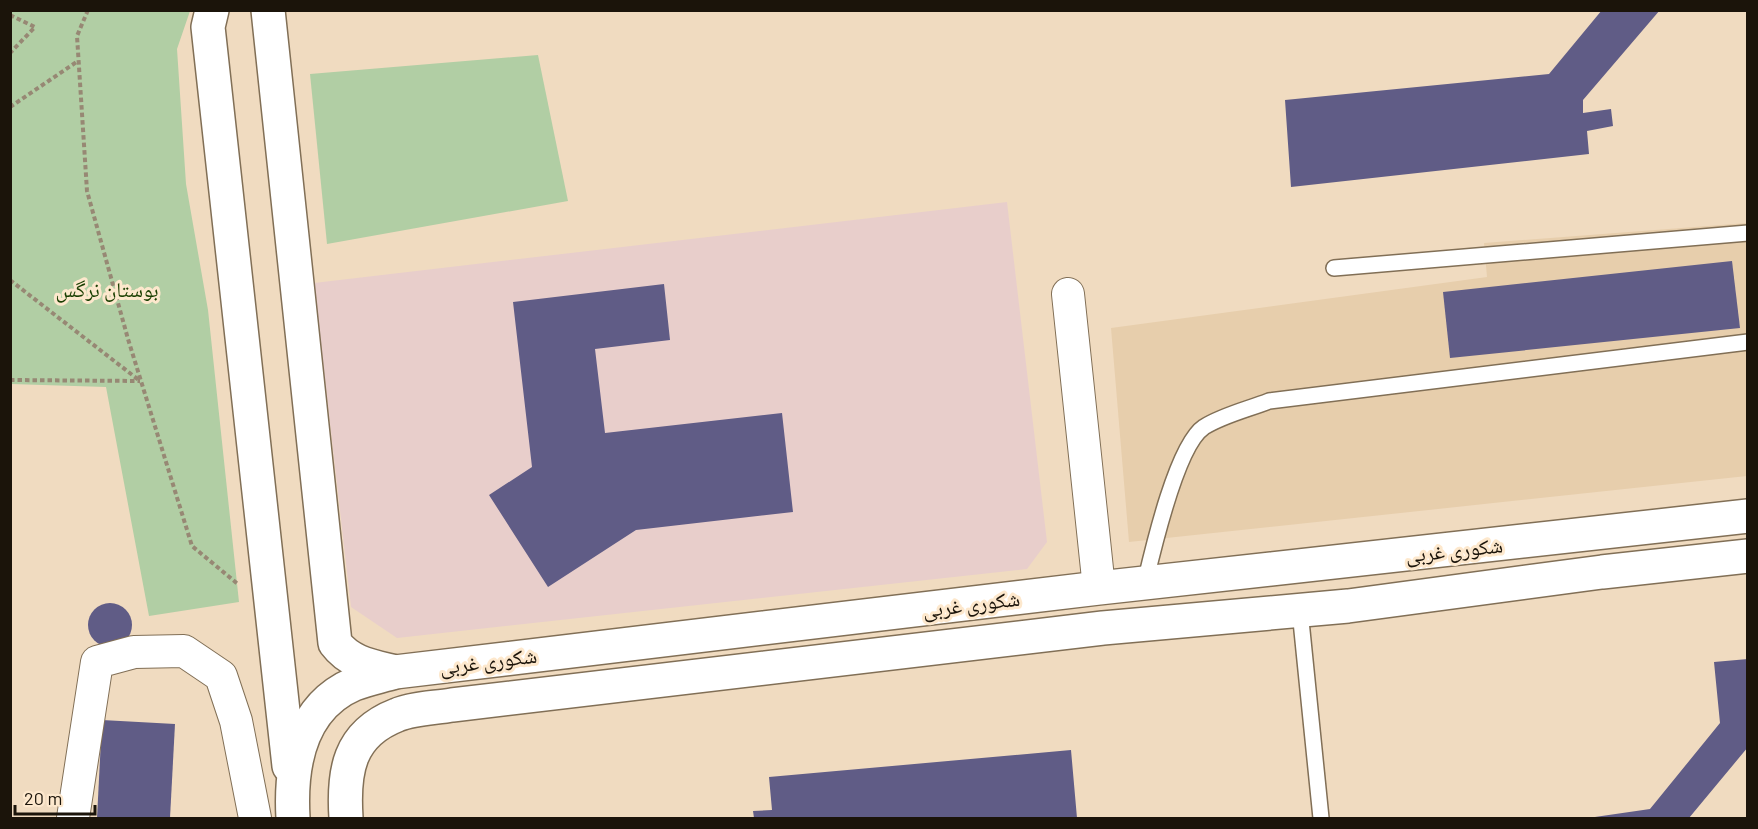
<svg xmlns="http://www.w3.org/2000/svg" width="1758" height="829" font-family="Barlow,'Noto Naskh Arabic',sans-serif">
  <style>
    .built { fill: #e7ceac }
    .medical { fill: #e8cecb }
    .green { fill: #b1cea4 }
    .building { fill: #605c86 }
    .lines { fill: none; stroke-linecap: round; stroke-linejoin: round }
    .lane-casing { stroke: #816f56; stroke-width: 18 }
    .street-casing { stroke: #816f56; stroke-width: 34 }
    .secondary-casing { stroke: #816f56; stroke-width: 36 }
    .path { stroke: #978874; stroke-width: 4; stroke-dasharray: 4.5 3; stroke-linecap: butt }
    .lane { stroke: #fff; stroke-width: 15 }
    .street { stroke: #fff; stroke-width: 32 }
    .secondary { stroke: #fff; stroke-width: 33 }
    .labels { text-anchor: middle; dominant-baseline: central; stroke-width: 6; stroke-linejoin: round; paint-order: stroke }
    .park-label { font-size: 21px; fill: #1a3f02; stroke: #fde8cd }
    .street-label { font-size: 21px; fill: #1b140a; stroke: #fde8cd }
  </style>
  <rect width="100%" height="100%" fill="#f0dbc0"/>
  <!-- built -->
  <path class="built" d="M 1747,223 L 1747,476 L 1129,542 L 1111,328 L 1487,277 L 1484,243 Z"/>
  <!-- medical -->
  <path class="medical" d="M 1007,202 L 1047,542 L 1027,569 L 397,638 L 351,607 L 314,283 Z"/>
  <!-- green -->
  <g class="green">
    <path d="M 11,10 L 190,11 L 177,49 L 186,184 L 208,310 L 239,602 L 149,616 L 106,387 L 11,384 Z"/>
    <path d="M 538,55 L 568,201 L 327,244 L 310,74 Z"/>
  </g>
  <!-- building -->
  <g class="building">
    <path d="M 1602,10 L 1660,10 L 1583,100 L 1583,113 L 1611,109 L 1613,126 L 1587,131 L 1589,154 L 1291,187 L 1285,100 L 1549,74 Z"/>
    <path d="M 1732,261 L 1740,328 L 1450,358 L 1443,292 Z"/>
    <path d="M 664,284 L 670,340 L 595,349 L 605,433 L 782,413 L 793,512 L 636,530 L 548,587 L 489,495 L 532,467 L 513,302 Z"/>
    <circle cx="110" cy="625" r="22"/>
    <path d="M 1748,659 L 1748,747 L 1689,818 L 1588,818 L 1650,809 L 1720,723 L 1714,662 Z"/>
    <path d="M 102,720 L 175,724 L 170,818 L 97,818 Z"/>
    <path d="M 1071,750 L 1077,818 L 754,818 L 753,811 L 772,810 L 769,777 Z"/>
  </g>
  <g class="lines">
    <defs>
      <g id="lane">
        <path d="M 1334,268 L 1748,233"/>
        <path d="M 1145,583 C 1153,549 1177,445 1204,427 C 1223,415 1249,409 1269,401 L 1748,342"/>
        <path d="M 1300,611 L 1321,818"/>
      </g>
      <g id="street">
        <path d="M 1068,294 L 1099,588"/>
        <path d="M 73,818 L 97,662 L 134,652 L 184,651 L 221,676 L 236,721 L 255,818"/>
      </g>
      <g id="secondary">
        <path d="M 212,10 L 208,27 L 289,766"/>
        <path d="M 268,10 L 335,643 C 350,663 371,666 395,672"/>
        <path d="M 293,818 C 290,766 300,707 354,684 C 367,679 382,676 395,672 L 1099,588 L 1748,516"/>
        <path d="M 346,818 C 343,772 348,734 397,715 C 413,708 435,708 452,705 L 1103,628 L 1348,606 L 1602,572 L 1748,556"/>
      </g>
    </defs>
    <!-- lane casing -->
    <use href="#lane" class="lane-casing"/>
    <!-- street casing -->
    <use href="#street" class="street-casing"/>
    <!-- secondary casing -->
    <use href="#secondary" class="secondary-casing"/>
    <!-- path -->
    <g class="path">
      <path d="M 88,10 L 77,36 L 87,191 L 128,339 L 192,546 L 239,585"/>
      <path d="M 10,15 L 35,27 L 10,53"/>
      <path d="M 10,107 L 78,61"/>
      <path d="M 10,280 L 140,381"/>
      <path d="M 10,380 L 140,381"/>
    </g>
    <!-- lane -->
    <use href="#lane" class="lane"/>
    <!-- street -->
    <use href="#street" class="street"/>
    <!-- secondary -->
    <use href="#secondary" class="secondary"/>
  </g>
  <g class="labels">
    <!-- park labels -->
    <g class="park-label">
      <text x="107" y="288">بوستان نرگس</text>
    </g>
    <!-- street labels -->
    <g class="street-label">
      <text transform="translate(1454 549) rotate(-6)">شکوری غربی</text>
      <text transform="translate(971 603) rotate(-7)">شکوری غربی</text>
      <text transform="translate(488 660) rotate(-7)">شکوری غربی</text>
    </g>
  </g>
  <!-- border -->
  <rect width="1758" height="829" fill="none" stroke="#1b140a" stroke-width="24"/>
  <!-- scale -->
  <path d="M15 805v9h80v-9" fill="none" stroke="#1b140a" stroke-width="3"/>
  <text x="24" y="805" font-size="18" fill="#1b140a" stroke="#fde8cd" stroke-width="4.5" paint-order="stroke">20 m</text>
</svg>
